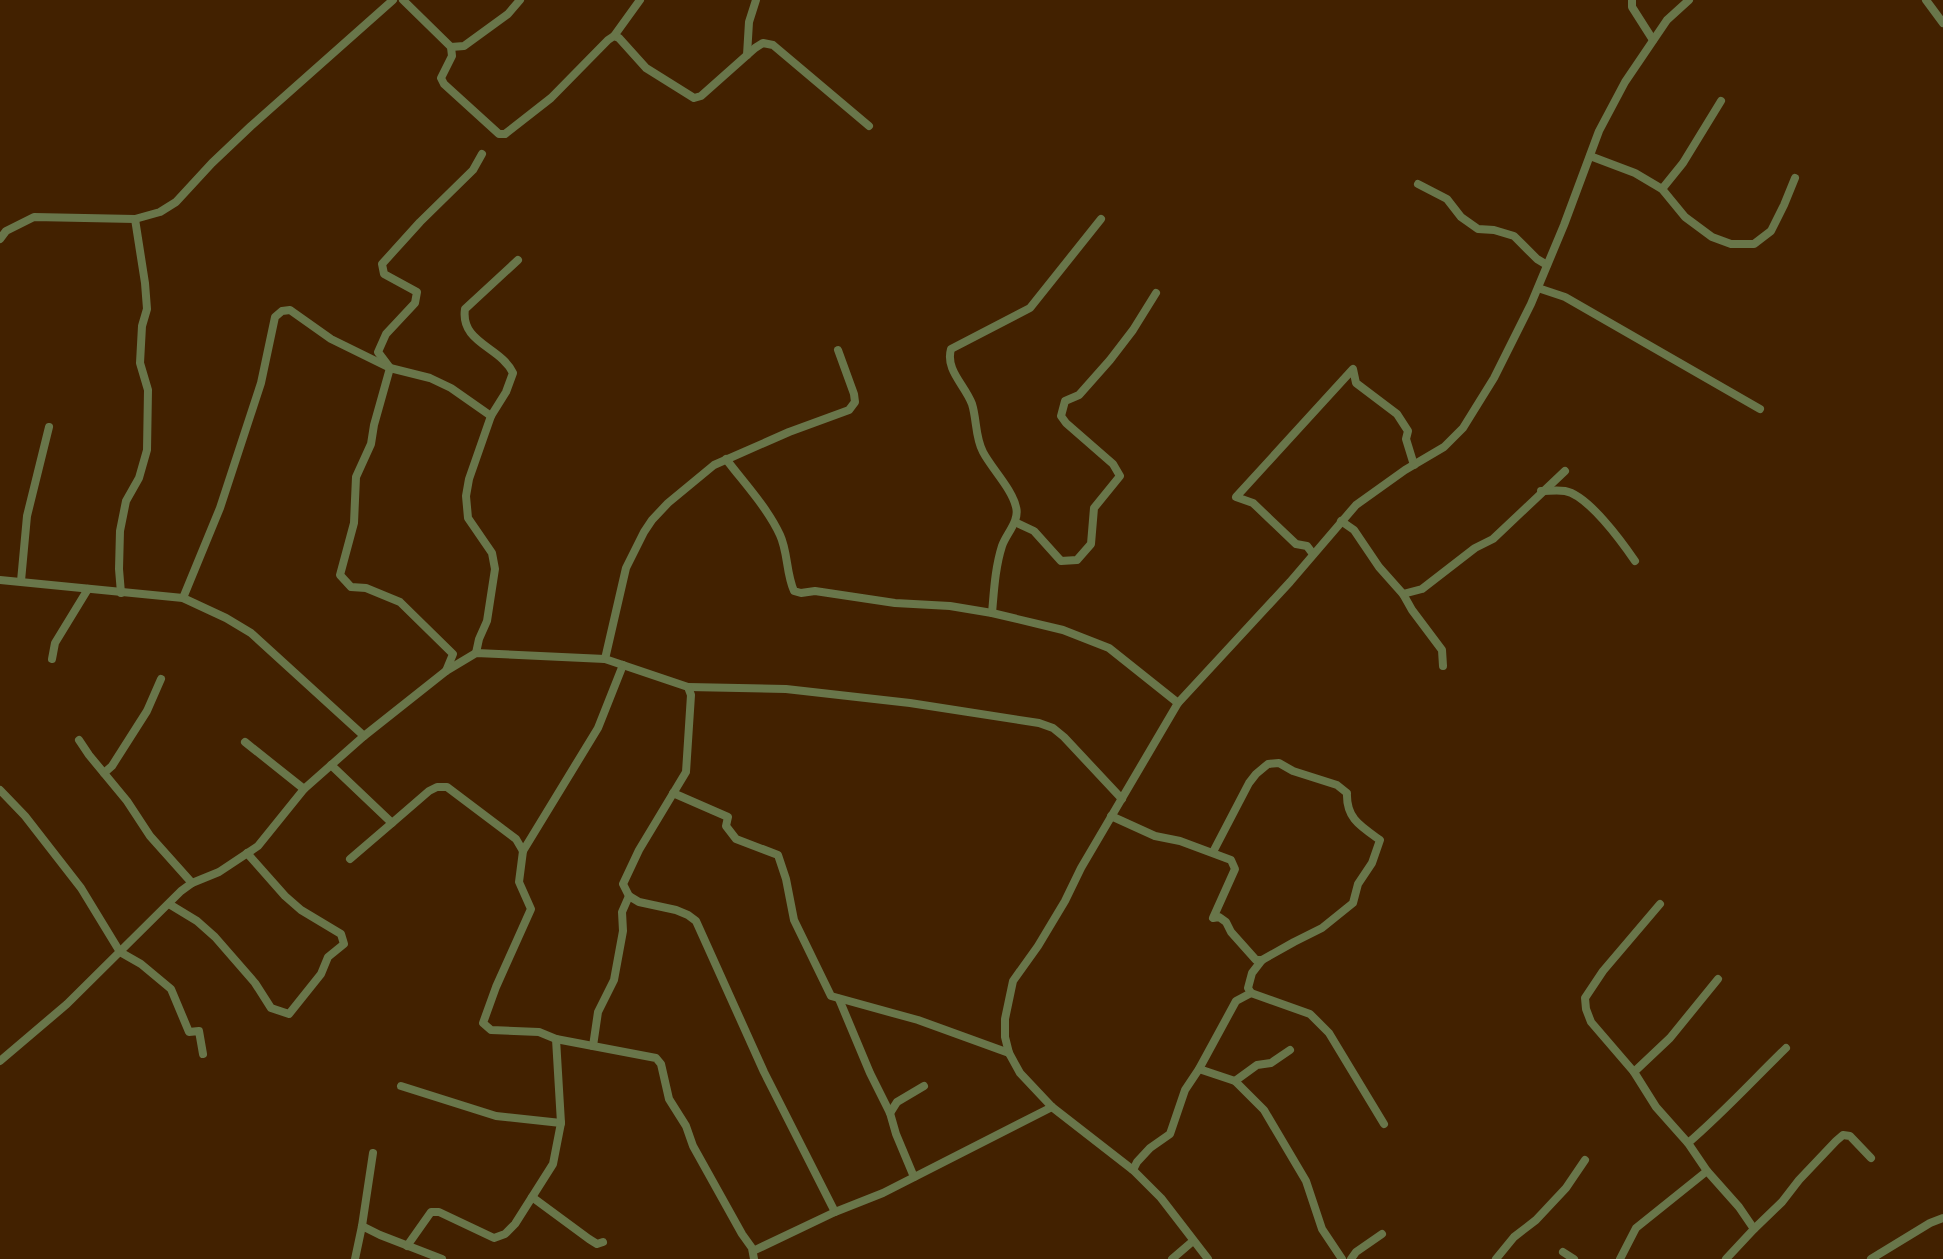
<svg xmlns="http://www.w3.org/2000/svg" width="1943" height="1259" font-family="'PT Sans',sans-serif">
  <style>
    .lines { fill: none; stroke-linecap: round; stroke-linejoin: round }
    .minor { stroke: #69764a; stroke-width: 8 }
  </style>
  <rect width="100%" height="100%" fill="#422100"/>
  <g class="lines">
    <!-- minor -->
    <g class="minor">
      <path d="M 403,0 L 451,47 L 452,56 L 441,78 L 444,84 L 499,134 L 505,134 L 551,98 L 608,40 L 614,36 L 619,38 L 646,68 L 694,98 L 701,96 L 755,48 L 763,43 L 773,45 L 869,126"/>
      <path d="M 1632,0 L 1632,7 L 1653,40"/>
      <path d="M 1926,0 L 1943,23"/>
      <path d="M 614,36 L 640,0"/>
      <path d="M 451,47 L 464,46 L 508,14 L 520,0"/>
      <path d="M 747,55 L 749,22 L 756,0"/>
      <path d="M 1590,156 L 1635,173 L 1662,189 L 1685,217 L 1712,237 L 1731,244 L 1754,244 L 1771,231 L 1784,205 L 1795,178"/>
      <path d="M 1418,184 L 1447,199 L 1461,217 L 1478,229 L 1494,230 L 1514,236 L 1537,259 L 1547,265"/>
      <path d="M 1662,189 L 1683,163 L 1721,101"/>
      <path d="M 0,239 L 6,231 L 34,217 L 135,219 L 160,212 L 176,202 L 212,163 L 251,126 L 393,0"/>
      <path d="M 1538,288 L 1565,297 L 1760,409"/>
      <path d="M 726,459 C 744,483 767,507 780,535 C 788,552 786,573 794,591 L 801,593 L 815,591 L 895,603 L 950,606 L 992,613 L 1063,630 L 1109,648 L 1178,703"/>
      <path d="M 1541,491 C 1549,491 1557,490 1565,491 C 1588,495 1622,542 1635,561"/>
      <path d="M 1341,521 L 1354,530 L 1379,567 L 1403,594 L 1412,610 L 1442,650 L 1443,666"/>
      <path d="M 1015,522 L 1034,531 L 1061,561 L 1077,560 L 1091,544 L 1094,508 L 1120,476 L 1113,464 L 1066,423 L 1061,416 L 1065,401 L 1079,395 L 1110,360 L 1133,330 L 1156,293"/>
      <path d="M 1313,554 L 1307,546 L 1296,544 L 1253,503 L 1236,497 L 1353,369 L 1356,383 L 1397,414 L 1408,431 L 1406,439 L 1414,465"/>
      <path d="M 0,580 L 183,598 L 226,618 L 251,633 L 364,736"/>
      <path d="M 21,581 L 27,516 L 49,427"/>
      <path d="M 121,593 L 119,569 L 120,531 L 126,501 L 139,478 L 147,450 L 148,390 L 140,363 L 142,326 L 147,309 L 145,283 L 135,219"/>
      <path d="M 1403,594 L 1422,589 L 1475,548 L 1493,539 L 1565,471"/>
      <path d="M 183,598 L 220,508 L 261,383 L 275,317 L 282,311 L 290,310 L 331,339 L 390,368 L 430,378 L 451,388 L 491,416"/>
      <path d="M 992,613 C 994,591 995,568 1002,546 C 1006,534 1020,521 1016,507 C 1012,489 992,469 983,452 C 975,437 977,420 972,404 C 965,385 945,370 951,349 L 1030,308 L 1101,219"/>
      <path d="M 476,653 L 479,639 L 487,621 L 495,569 L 492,553 L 468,518 L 466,496 L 469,479 L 491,416 L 506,392 L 513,373 C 501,347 460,343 465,309 L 518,260"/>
      <path d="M 52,659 L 55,643 L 88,589"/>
      <path d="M 605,659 L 626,568 L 644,532 L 652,520 L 668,503 L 714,465 L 789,432 L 849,410 L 855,402 L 854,394 L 838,350"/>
      <path d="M 446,671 L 453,654 L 400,602 L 366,588 L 351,587 L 340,575 L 354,523 L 356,477 L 371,444 L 374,425 L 390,368 L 378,352 L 386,334 L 415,303 L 417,292 L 384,274 L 382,264 L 420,222 L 473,170 L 482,154"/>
      <path d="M 688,687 L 786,689 L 910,703 L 1039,723 L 1053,728 L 1064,737 L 1122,799"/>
      <path d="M 79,740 L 89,755 L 127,801 L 150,836 L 192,883"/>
      <path d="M 245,742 L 304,789"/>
      <path d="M 331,765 L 392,823 L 350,859"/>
      <path d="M 104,773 L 112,766 L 147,711 L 161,679"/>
      <path d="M 0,790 L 25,816 L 81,888 L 120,952 L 141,964 L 171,989 L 189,1032 L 199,1031 L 203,1054"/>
      <path d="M 673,793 L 728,817 L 726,826 L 736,839 L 778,855 L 786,879 L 794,920 L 831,996 L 918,1020 L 1009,1053"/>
      <path d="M 1111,816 L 1155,836 L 1180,841 L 1231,860 L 1235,869 L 1213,918 L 1219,917 L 1226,922 L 1231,932 L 1256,960 L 1262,960"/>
      <path d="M 392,823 L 429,791 L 437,787 L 447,787 L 516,839 L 523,851 L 519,882 L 531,909 L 496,987 L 483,1023 L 491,1030 L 539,1032 L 556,1039 L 656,1058 L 661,1064 L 669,1099 L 686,1126 L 693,1146 L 742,1234 L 752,1248 L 754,1259"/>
      <path d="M 523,851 L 598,728 L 623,665"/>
      <path d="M 1213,852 L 1249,783 L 1256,774 L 1268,764 L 1279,763 L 1293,771 L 1337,785 L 1347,793 C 1346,818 1360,826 1380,840 L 1372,863 L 1358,884 L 1353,903 L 1322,928 L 1294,942 L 1262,960 L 1252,973 L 1248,988 L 1251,993"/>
      <path d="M 169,904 L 197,921 L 215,937 L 255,983 L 271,1008 L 289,1014 L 321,974 L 328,957 L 344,944 L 341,934 L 301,910 L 285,896 L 247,853"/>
      <path d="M 1660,904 L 1603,971 L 1585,998 L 1586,1009 L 1591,1022 L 1634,1072 L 1656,1107 L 1688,1143 L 1707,1171 L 1739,1207 L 1754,1229"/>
      <path d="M 839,999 L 870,1073 L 890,1113 L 896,1134 L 914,1177"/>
      <path d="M 593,1046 L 598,1012 L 614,980 L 623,931 L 622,912 L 629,896"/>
      <path d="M 0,1061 L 67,1004 L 181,891 L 192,883 L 219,872 L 258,846 L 304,789 L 364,736 L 446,671 L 476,653 L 605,659 L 688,687 L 691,695 L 686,772 L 639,850 L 623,884 L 629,896 L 639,902 L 676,910 L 688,915 L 696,921 L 764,1072 L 835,1212"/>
      <path d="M 1199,1069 L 1235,1081 L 1264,1110 L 1306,1181 L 1322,1229 L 1342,1259"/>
      <path d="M 1634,1072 L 1670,1038 L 1718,979"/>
      <path d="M 1235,1081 L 1257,1065 L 1271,1063 L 1290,1050"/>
      <path d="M 401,1086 L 496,1116 L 561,1123"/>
      <path d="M 890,1113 L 897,1102 L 924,1086"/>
      <path d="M 1688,1143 C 1723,1113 1753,1080 1786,1048"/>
      <path d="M 1133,1170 L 1137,1162 L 1150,1148 L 1170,1134 L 1185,1090 L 1199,1069 L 1236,1001 L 1251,993 L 1310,1014 L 1329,1033 L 1384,1124"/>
      <path d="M 532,1197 L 589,1239 L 597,1244 L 603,1242"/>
      <path d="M 362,1226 L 380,1235 L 442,1259"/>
      <path d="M 407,1246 L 431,1212 L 439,1212 L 494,1238 L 505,1234 L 515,1224 L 553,1164 L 561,1123 L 556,1039"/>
      <path d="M 753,1251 L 835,1212 L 883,1193 L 1052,1107"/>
      <path d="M 1563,1252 L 1574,1259"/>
      <path d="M 355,1259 L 362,1226 L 373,1153"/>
      <path d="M 1172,1259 L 1193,1241"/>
      <path d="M 1208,1259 L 1161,1198 L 1133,1170 L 1052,1107 L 1020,1073 L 1009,1053 L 1005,1037 L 1005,1019 L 1013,981 L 1038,946 L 1065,901 L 1081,868 L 1178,703 L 1290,582 L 1356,505 L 1405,470 L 1444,447 L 1463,428 L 1494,378 L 1531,304 L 1564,225 L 1599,131 L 1625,82 L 1667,20 L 1689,0"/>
      <path d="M 1351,1259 L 1356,1252 L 1382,1234"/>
      <path d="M 1496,1259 L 1514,1237 L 1536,1220 L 1566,1188 L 1585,1160"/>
      <path d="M 1620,1259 L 1636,1228 L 1707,1171"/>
      <path d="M 1726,1259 L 1754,1229 L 1782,1202 L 1799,1180 L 1836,1141 L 1843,1135 L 1850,1136 L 1871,1158"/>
      <path d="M 1871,1259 L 1930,1223 L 1943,1218"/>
    </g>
  </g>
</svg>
